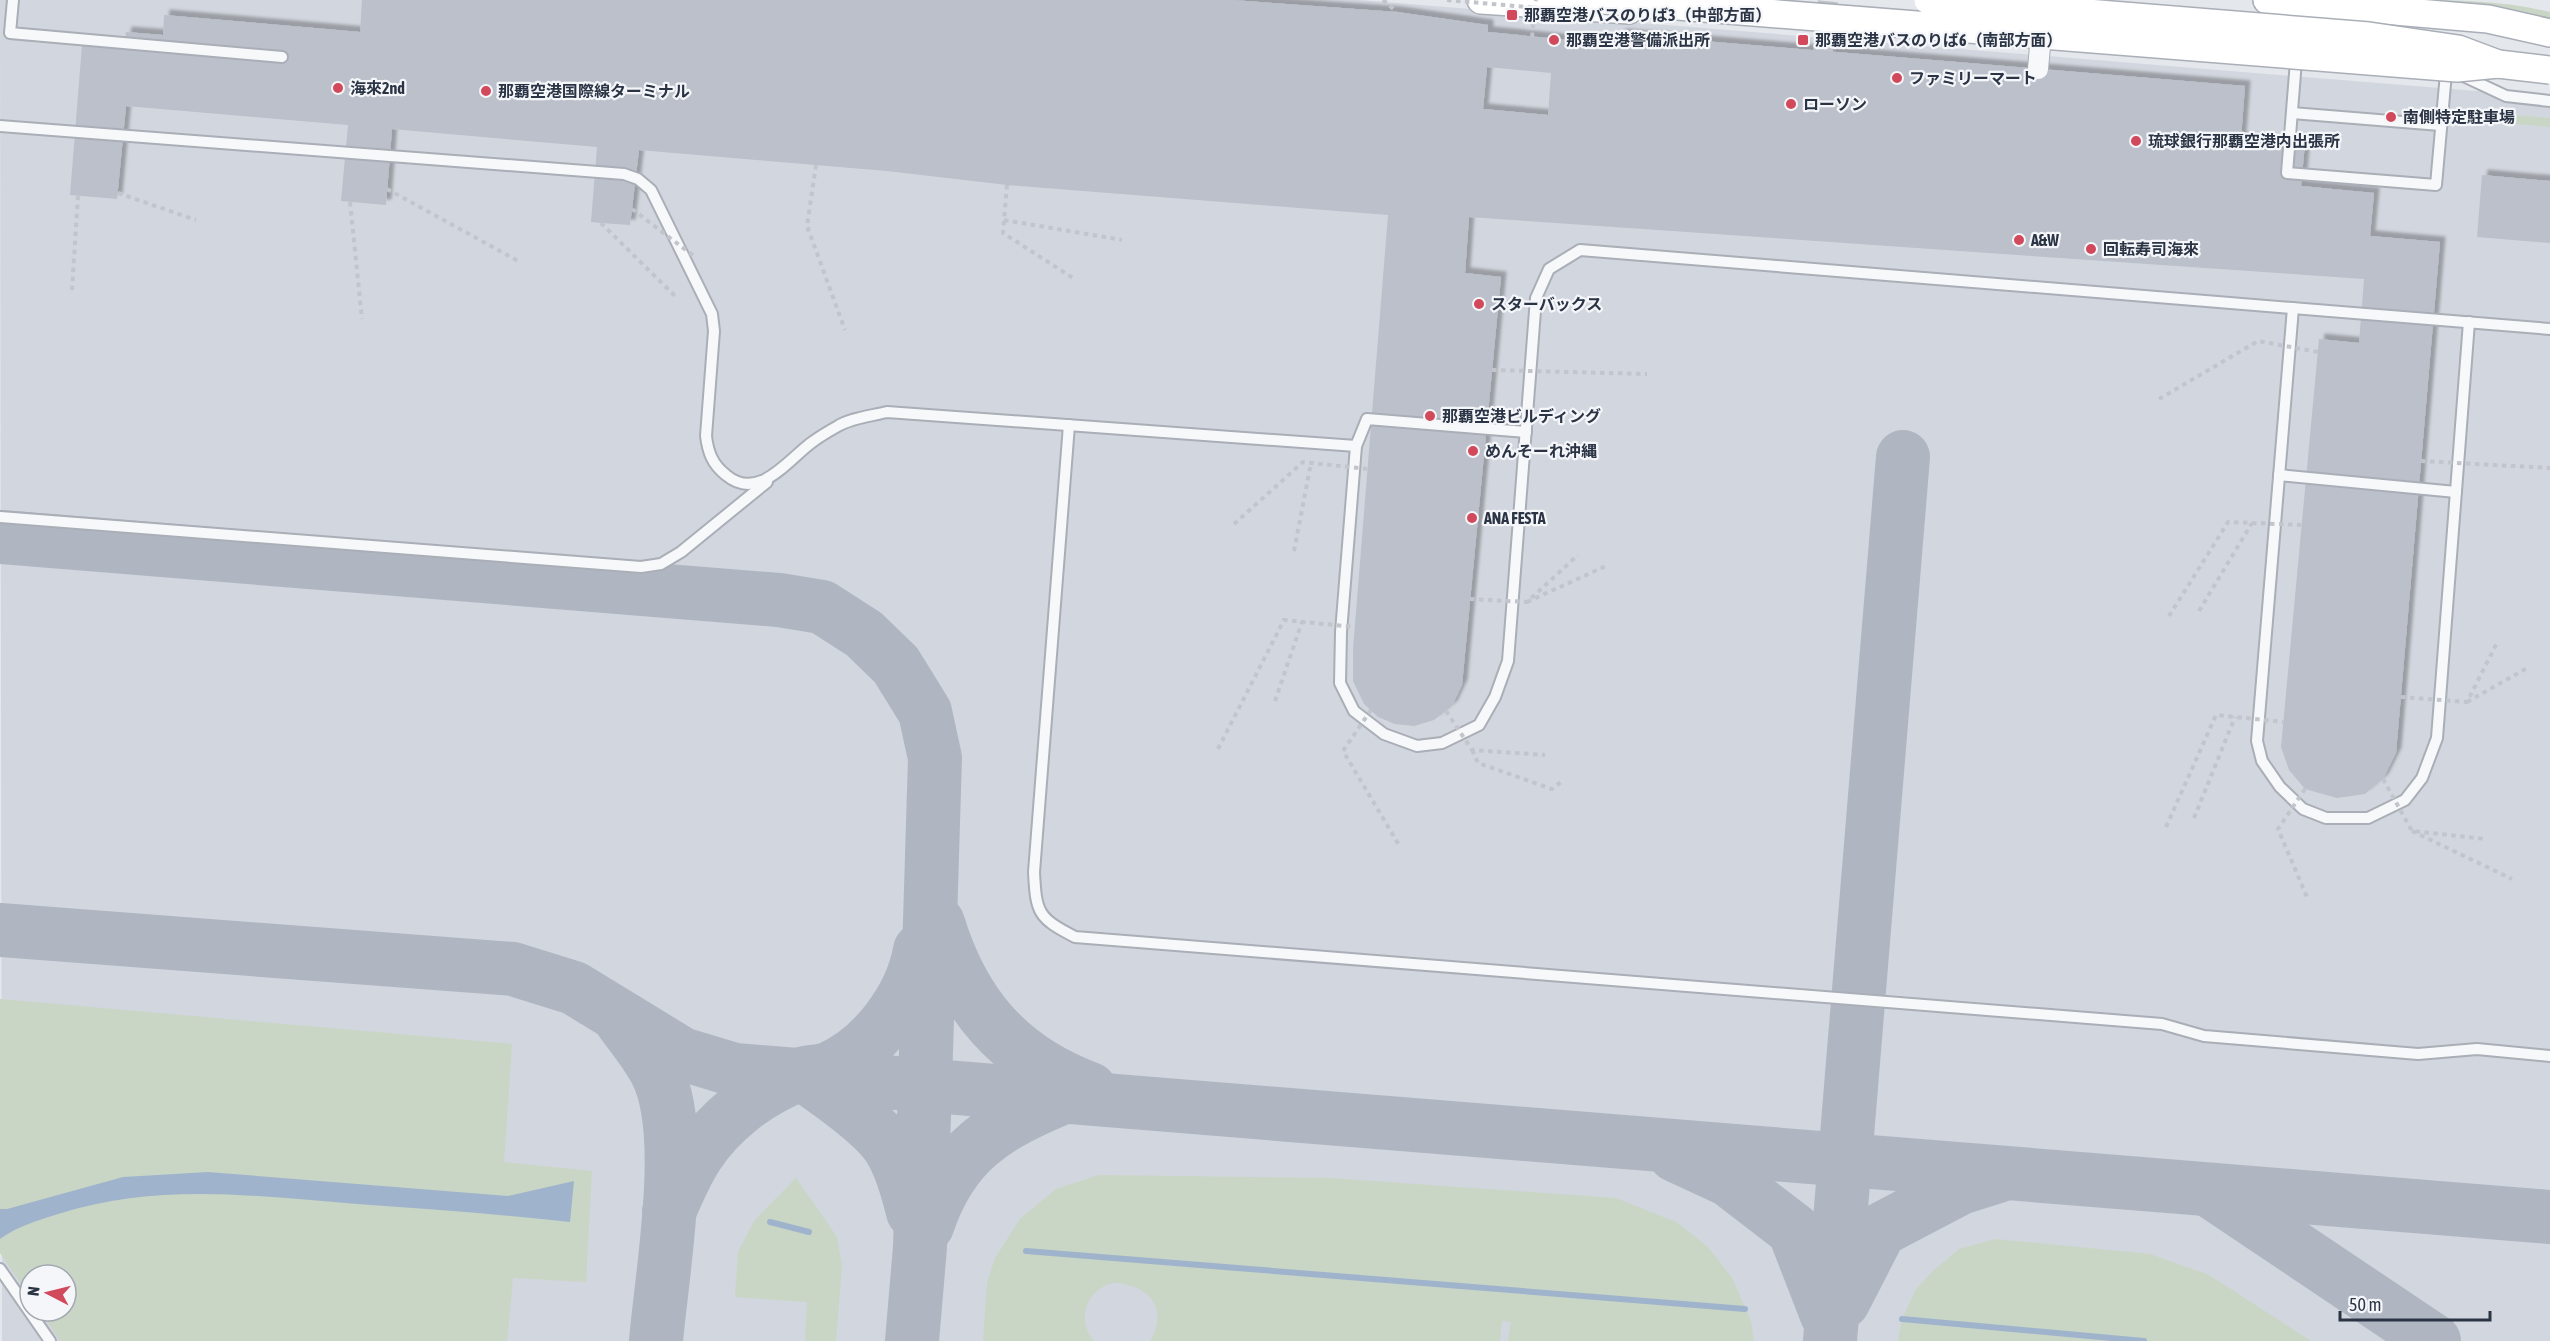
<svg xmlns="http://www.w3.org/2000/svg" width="2550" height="1341" font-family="'Asap Condensed','Noto Sans JP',sans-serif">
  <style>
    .built { fill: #d2d6de; fill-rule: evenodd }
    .green { fill: #c9d6c5 }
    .water { fill: #9fb4cc }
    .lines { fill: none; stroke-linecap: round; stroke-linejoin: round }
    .stream { stroke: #9fb4cc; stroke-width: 6 }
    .taxiway { stroke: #b0b6c1; stroke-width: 54 }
    .building { fill: #bbc0ca; fill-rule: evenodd; filter: url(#shadow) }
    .street-tunnel { stroke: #bfc3cb; stroke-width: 20; stroke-dasharray: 20 10; stroke-linecap: butt }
    .lane-casing { stroke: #a9aeb7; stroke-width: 14 }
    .secondary-casing { stroke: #a9aeb7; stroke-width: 30 }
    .path { stroke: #c2c5cb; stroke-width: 4; stroke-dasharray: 4.5 4.5; stroke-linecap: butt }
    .lane { stroke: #f7f8fa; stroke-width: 10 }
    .secondary { stroke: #fff; stroke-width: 27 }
    .street-bridge-casing { stroke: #a9aeb7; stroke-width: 22; stroke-linecap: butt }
    .secondary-bridge-casing { stroke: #a9aeb7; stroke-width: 30; stroke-linecap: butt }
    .path-bridge { stroke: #c2c5cb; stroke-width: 4; stroke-dasharray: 4.5 4.5; stroke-linecap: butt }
    .street-bridge { stroke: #f7f8fa; stroke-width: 20 }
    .secondary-bridge { stroke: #fff; stroke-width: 27 }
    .poi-dot { fill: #d1495b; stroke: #f4f6f9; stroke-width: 2 }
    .labels { text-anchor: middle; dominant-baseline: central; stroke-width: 4.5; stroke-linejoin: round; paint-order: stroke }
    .poi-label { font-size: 16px; font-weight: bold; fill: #2b3445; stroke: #f4f6f9; text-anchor: start }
  </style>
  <defs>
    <filter id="shadow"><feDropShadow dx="5.5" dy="-5.5" stdDeviation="1.5" flood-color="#0004"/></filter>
  </defs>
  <rect width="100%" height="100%" fill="#e4e7ec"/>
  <!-- built -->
  <path class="built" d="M 0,0 L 1359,0 L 2550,97 L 2550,1341 L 2,1341 ZM 30,1275 L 66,1275 L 66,1311 L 30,1311 Z"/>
  <!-- green -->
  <g class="green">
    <path d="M 2401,0 C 2452,0 2500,0 2550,12 L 2550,21 Z"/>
    <path d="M 2450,110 L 2550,118 L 2550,127 L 2454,119 L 2454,116 L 2450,116 Z"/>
    <path d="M 0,999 L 512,1044 L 504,1162 L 592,1171 L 586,1282 L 513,1278 L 507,1341 L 60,1341 L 40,1311 L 66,1311 L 66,1275 L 30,1275 L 30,1297 L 0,1253 Z"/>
    <path d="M 1099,1175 L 1330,1178 L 1616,1198 L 1678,1223 L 1708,1247 L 1732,1278 L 1751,1321 L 1754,1341 L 1508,1341 L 1511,1322 L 1502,1321 L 1500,1341 L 1150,1341 C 1166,1316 1156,1291 1127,1285 C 1123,1284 1117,1282 1113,1283 C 1086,1289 1076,1321 1094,1341 L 983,1341 L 987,1283 L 995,1258 L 1020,1219 L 1056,1189 Z"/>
    <path d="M 796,1178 L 837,1237 L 842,1266 L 836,1341 L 805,1341 L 807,1302 L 735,1297 L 738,1252 L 754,1221 Z"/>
    <path d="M 1996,1239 L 2150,1254 L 2209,1275 L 2311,1341 L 1898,1341 L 1902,1319 L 1916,1289 L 1933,1271 L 1959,1249 Z"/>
  </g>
  <!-- water -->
  <path class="water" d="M 208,1172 L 508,1196 L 574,1181 L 570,1222 C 499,1214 428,1209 357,1204 C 253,1196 160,1182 58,1214 C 37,1221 18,1226 0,1239 L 0,1209 L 7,1209 L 123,1177 Z"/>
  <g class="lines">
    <!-- stream -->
    <g class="stream">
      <path d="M 770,1222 L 809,1232"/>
      <path d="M 1026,1251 L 1745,1309"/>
      <path d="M 1902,1319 L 2144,1341"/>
    </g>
    <!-- taxiway -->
    <g class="taxiway">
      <path d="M 0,537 L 779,600 L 822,607 L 864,634 L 896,665 L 925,712 L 935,758 L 920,1247 L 912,1341"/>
      <path d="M 938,923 C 963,1005 1009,1059 1090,1089"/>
      <path d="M 0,930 L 513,969 L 574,988 L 682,1054 L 735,1070 L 2550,1217"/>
      <path d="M 622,1022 C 634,1038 647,1054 656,1071 C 688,1132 662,1271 656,1341"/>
      <path d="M 802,1074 C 827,1091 876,1125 891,1150 C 902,1169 908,1191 913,1212"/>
      <path d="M 1675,1155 L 1729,1180 L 1794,1230 L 1827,1315"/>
      <path d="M 2212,1192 L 2434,1341"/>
      <path d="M 669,1212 C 688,1167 701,1140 741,1108 C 757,1095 781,1082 801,1074 C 809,1071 819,1072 828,1069 C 873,1050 912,998 920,950"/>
      <path d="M 927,1226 C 952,1150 996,1125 1066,1096"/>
      <path d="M 1843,1302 L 1880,1230 L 1960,1188 L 1998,1176"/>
      <path d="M 1830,1341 L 1903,457"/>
    </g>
  </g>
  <!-- building -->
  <g class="building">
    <path d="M 362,0 L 1232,0 L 1397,12 L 1488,25 L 1488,32 L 1619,45 L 1620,34 L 2245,86 L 2241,138 L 2305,143 L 2301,186 L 2374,193 L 2370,236 L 2440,242 L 2396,753 L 2383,779 L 2365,794 L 2337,798 L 2305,789 L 2289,770 L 2281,747 L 2319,339 L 2359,343 L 2364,279 L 1469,217 L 1465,273 L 1501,277 L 1462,685 L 1452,706 L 1434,720 L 1414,726 L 1395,724 L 1378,717 L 1364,704 L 1353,681 L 1353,649 L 1388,215 L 1007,185 L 887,171 L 639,150 L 630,225 L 601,223 L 591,222 L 597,147 L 392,129 L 386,205 L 341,201 L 348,125 L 126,106 L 117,199 L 70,195 L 82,45 L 124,49 L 126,32 L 163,35 L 164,15 L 360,32 ZM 1487,67 L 1551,73 L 1548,115 L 1483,109 Z"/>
    <path d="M 2482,175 L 2550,181 L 2550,243 L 2477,237 Z"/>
  </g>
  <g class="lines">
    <!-- street-tunnel -->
    <path class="street-tunnel" d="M 1823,51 L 1828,0"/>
    <defs>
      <g id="lane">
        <path d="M 13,0 L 10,33 L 282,57"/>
        <path d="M 2296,61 L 2287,173 L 2436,185 L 2446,73"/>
        <path d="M 2459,74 L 2506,96 L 2550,101"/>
        <path d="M 2292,113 L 2440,125"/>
        <path d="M 0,126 L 624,174 L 638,179 L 651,190 L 712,314 L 714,331 L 706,436 C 708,452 712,464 726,475 C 758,502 787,461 811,443 C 819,437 829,431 838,426 C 851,418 871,416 887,412 L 1356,446 L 1341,632 L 1340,683 L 1354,711 L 1384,734 L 1417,746 L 1442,743 L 1479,725 L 1495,697 L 1508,661 L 1536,298 L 1549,269 L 1580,250 L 2550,329"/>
        <path d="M 2293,308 L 2257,741 L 2262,761 L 2280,787 L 2303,809 L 2326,818 L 2368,818 L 2405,800 L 2422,778 L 2437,738 L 2469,322"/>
        <path d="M 1069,425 L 1034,872 C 1036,913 1038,918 1075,937 L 2162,1024 L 2204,1036 L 2418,1054 L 2477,1049 L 2550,1056"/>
        <path d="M 1356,446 L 1367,419 L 1526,432"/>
        <path d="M 2279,475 L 2456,492"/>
        <path d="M 0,517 L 641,567 L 661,564 L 681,552 L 767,482"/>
        <path d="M 0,1269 L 50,1341"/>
      </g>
      <g id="secondary">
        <path d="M 1481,0 L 1629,10"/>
        <path d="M 2267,0 L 2488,19 L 2550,33"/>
      </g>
    </defs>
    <!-- lane casing -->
    <use href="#lane" class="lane-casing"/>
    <!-- secondary casing -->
    <use href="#secondary" class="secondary-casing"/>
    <!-- path -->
    <g class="path">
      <path d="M 1383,0 L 1397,12"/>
      <path d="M 816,165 L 807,226 L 845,330"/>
      <path d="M 1007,185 L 1003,233 L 1076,280"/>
      <path d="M 387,189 L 520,262"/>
      <path d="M 118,193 L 196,220"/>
      <path d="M 350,202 L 362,319"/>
      <path d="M 1004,220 L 1122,240"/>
      <path d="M 601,223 L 675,296"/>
      <path d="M 72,290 L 78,196"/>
      <path d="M 1294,551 L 1311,463"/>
      <path d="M 1527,602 L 1606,566"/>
      <path d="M 2199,611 L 2252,523"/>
      <path d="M 1275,701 L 1302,622"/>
      <path d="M 2467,702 L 2529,667"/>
      <path d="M 1472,750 L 1478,763 L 1552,789 L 1561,782"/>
      <path d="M 2194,818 L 2235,717"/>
      <path d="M 2412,831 L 2512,879"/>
    </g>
    <!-- lane -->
    <use href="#lane" class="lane"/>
    <!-- secondary -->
    <use href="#secondary" class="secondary"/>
    <defs>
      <path id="street-bridge" d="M 2038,69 L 2042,24"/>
      <g id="secondary-bridge">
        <path d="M 1603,0 L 2457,68 L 2498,64"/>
        <path d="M 1928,0 L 2369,36 L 2458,49 L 2498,64 L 2550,70"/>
      </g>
    </defs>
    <!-- street-bridge casing -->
    <use href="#street-bridge" class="street-bridge-casing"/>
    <!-- secondary-bridge casing -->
    <use href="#secondary-bridge" class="secondary-bridge-casing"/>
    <!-- path-bridge -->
    <g class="path-bridge">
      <path d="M 1447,0 L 1584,12"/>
      <path d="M 1532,37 L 1536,0"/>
      <path d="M 632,209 L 695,257"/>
      <path d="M 1492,370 L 1647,374"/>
      <path d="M 2159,399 L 2258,341 L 2318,352"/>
      <path d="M 2421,461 L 2550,468"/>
      <path d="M 1234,524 L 1303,462 L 1367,469"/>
      <path d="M 1470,599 L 1527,602 L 1578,555"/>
      <path d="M 2169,616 L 2228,522 L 2302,525"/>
      <path d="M 2401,697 L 2467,702 L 2498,641"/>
      <path d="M 1371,710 L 1343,751 L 1399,845"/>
      <path d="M 1446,711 L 1472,750 L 1545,755"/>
      <path d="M 1218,749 L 1284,620 L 1355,627"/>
      <path d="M 2383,779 L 2412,831 L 2486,839"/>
      <path d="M 2305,789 L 2278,829 L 2307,897"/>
      <path d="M 2166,827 L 2216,715 L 2284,722"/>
    </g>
    <!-- street-bridge -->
    <use href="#street-bridge" class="street-bridge"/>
    <!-- secondary-bridge -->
    <use href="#secondary-bridge" class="secondary-bridge"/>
  </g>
  <!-- markers -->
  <g class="poi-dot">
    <rect x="1506" y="9" width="12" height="12" rx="3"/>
    <circle cx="1554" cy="40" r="6"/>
    <rect x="1797" y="34" width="12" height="12" rx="3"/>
    <circle cx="1897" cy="78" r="6"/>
    <circle cx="338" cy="88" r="6"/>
    <circle cx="486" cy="91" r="6"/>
    <circle cx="1791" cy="104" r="6"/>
    <circle cx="2391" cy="117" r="6"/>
    <circle cx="2136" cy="141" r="6"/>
    <circle cx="2019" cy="240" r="6"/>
    <circle cx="2091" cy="249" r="6"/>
    <circle cx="1479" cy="304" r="6"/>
    <circle cx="1430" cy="416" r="6"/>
    <circle cx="1473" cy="451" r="6"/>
    <circle cx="1472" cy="518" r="6"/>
  </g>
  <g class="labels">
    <!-- poi labels -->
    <g class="poi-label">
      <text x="1524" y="15">那覇空港バスのりば3（中部方面）</text>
      <text x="1566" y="40">那覇空港警備派出所</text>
      <text x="1815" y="40">那覇空港バスのりば6（南部方面）</text>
      <text x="1909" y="78">ファミリーマート</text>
      <text x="350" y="88">海來2nd</text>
      <text x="498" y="91">那覇空港国際線ターミナル</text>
      <text x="1803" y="104">ローソン</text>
      <text x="2403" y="117">南側特定駐車場</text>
      <text x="2148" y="141">琉球銀行那覇空港内出張所</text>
      <text x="2031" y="240">A&amp;W</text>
      <text x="2103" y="249">回転寿司海來</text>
      <text x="1491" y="304">スターバックス</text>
      <text x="1442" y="416">那覇空港ビルディング</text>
      <text x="1485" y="451">めんそーれ沖縄</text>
      <text x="1484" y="518">ANA FESTA</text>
    </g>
  </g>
  <!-- north arrow -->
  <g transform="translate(48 1293) rotate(277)"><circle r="28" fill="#f4f6f9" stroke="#a4a8b1" stroke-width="1.5"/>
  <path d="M0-4.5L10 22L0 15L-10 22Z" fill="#d1495b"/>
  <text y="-9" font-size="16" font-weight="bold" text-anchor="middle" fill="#2b3445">N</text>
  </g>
  <!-- scale -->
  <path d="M2340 1311v9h150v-9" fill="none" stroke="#2b3445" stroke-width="3"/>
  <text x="2349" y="1311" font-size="18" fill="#2b3445" stroke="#f4f6f9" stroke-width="4.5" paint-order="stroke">50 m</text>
</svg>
